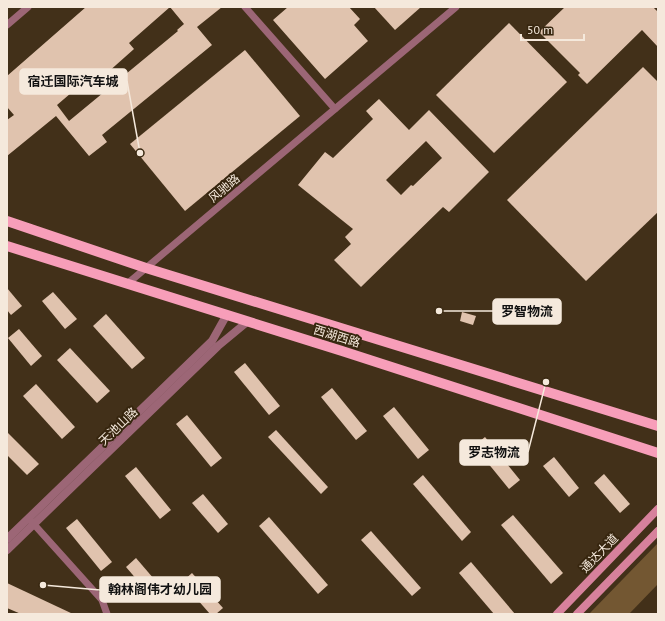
<svg xmlns="http://www.w3.org/2000/svg" width="665" height="621" font-family="'PT Sans','Noto Sans SC',sans-serif">
  <style>
    .green { fill: #735732 }
    .building { fill: #e0c3ae; fill-rule: evenodd }
    .lines { fill: none; stroke-linecap: round; stroke-linejoin: round }
    .minor { stroke: #9c6676; stroke-width: 7 }
    .tertiary { stroke: #9c6676; stroke-width: 8 }
    .secondary { stroke: #d7819c; stroke-width: 8 }
    .primary { stroke: #f79eb9; stroke-width: 10 }
    .labels { text-anchor: middle; dominant-baseline: central; stroke-width: 4; stroke-linejoin: round; paint-order: stroke }
    .street-label { font-size: 12px; fill: #f5e9dc; stroke: #37260f }
    .leader { fill: none; stroke: #f5e9dc; stroke-width: 1.5 }
    .callout-dot { fill: #f5e9dc; stroke: #37260f; stroke-width: 1.5 }
    .callout { fill: #f5e9dc; stroke: #f5e9dc; stroke-width: 1.5 }
    .callout-label { font-size: 13px; text-anchor: middle; font-weight: bold; fill: #111 }
  </style>
  <rect width="100%" height="100%" fill="#423019"/>
  <!-- green -->
  <path class="green" d="M 658,543 L 658,584 L 629,614 L 589,614 Z"/>
  <!-- building -->
  <g class="building">
    <path d="M 86,7 L 222,7 L 197,27 L 212,45 L 102,135 L 107,142 L 89,156 L 56,116 L 7,156 L 7,120 L 14,115 L 7,107 L 7,76 ZM 170,7 L 184,24 L 177,30 L 178,31 L 69,121 L 57,105 L 92,75 L 98,81 L 134,49 L 129,43 Z"/>
    <path d="M 288,7 L 349,7 L 360,19 L 354,25 L 368,41 L 325,79 L 273,20 Z"/>
    <path d="M 374,7 L 421,7 L 395,30 Z"/>
    <path d="M 565,7 L 653,7 L 658,12 L 658,47 L 642,30 L 587,84 L 578,75 L 580,73 L 539,32 Z"/>
    <path d="M 509,23 L 567,82 L 494,153 L 436,95 Z"/>
    <path d="M 245,50 L 300,116 L 185,211 L 130,144 Z"/>
    <path d="M 643,67 L 658,82 L 658,212 L 586,281 L 507,200 Z"/>
    <path d="M 379,99 L 409,130 L 429,110 L 489,172 L 449,212 L 443,207 L 361,287 L 334,260 L 351,244 L 345,237 L 353,229 L 298,185 L 325,152 L 333,158 L 373,119 L 366,111 ZM 426,141 L 442,158 L 413,186 L 411,185 L 401,195 L 386,180 Z"/>
    <path d="M 7,288 L 22,306 L 11,315 L 7,310 Z"/>
    <path d="M 53,292 L 77,319 L 65,329 L 42,301 Z"/>
    <path d="M 462,312 L 476,316 L 473,325 L 460,321 Z"/>
    <path d="M 106,314 L 145,358 L 132,369 L 93,326 Z"/>
    <path d="M 19,329 L 42,356 L 31,366 L 8,338 Z"/>
    <path d="M 70,348 L 110,391 L 97,403 L 57,360 Z"/>
    <path d="M 245,363 L 280,406 L 269,415 L 234,372 Z"/>
    <path d="M 36,384 L 75,427 L 62,439 L 23,396 Z"/>
    <path d="M 332,388 L 367,431 L 356,440 L 321,397 Z"/>
    <path d="M 394,407 L 429,450 L 418,459 L 383,416 Z"/>
    <path d="M 187,415 L 222,458 L 211,467 L 176,424 Z"/>
    <path d="M 276,430 L 328,487 L 321,494 L 268,437 Z"/>
    <path d="M 7,432 L 39,464 L 27,475 L 7,455 Z"/>
    <path d="M 485,437 L 520,480 L 509,489 L 474,446 Z"/>
    <path d="M 554,457 L 579,488 L 569,497 L 543,466 Z"/>
    <path d="M 136,467 L 171,510 L 160,519 L 125,476 Z"/>
    <path d="M 604,474 L 630,504 L 620,513 L 594,483 Z"/>
    <path d="M 423,475 L 471,532 L 462,541 L 413,484 Z"/>
    <path d="M 203,494 L 228,524 L 218,533 L 192,503 Z"/>
    <path d="M 513,515 L 563,573 L 551,584 L 501,525 Z"/>
    <path d="M 269,517 L 328,585 L 318,594 L 259,526 Z"/>
    <path d="M 77,519 L 112,562 L 101,571 L 66,528 Z"/>
    <path d="M 371,531 L 421,588 L 412,596 L 361,540 Z"/>
    <path d="M 136,558 L 166,593 L 156,602 L 126,567 Z"/>
    <path d="M 471,562 L 515,614 L 494,614 L 459,573 Z"/>
    <path d="M 192,573 L 223,608 L 216,614 L 210,614 L 182,582 Z"/>
    <path d="M 7,583 L 73,614 L 21,614 L 7,608 Z"/>
  </g>
  <g class="lines">
    <!-- minor -->
    <g class="minor">
      <path d="M 245,7 L 335,109"/>
      <path d="M 7,25 L 28,7"/>
      <path d="M 127,284 L 456,7"/>
      <path d="M 31,521 L 102,600 L 107,614"/>
    </g>
    <!-- tertiary -->
    <g class="tertiary">
      <path d="M 7,539 L 212,341 L 226,316"/>
      <path d="M 7,550 L 218,346 L 247,322"/>
    </g>
    <!-- secondary -->
    <g class="secondary">
      <path d="M 557,614 L 658,509"/>
      <path d="M 577,614 L 658,531"/>
    </g>
    <!-- primary -->
    <g class="primary">
      <path d="M 7,221 L 146,268 L 658,426"/>
      <path d="M 7,246 L 342,351 L 658,453"/>
    </g>
  </g>
  <g class="labels">
    <!-- street labels -->
    <g class="street-label">
      <text transform="translate(224 188) rotate(-40)">风驰路</text>
      <text transform="translate(337 336) rotate(17)">西湖西路</text>
      <text transform="translate(118 426) rotate(-44)">天池山路</text>
      <text transform="translate(599 553) rotate(-46)">通达大道</text>
    </g>
  </g>
  <!-- callouts -->
  <path class="leader" d="M140 153L127 81M439 311L493 311M546 382L528 452M43 585L100 590"/>
  <g class="callout-dot">
    <circle cx="140" cy="153" r="4"/>
    <circle cx="439" cy="311" r="4"/>
    <circle cx="546" cy="382" r="4"/>
    <circle cx="43" cy="585" r="4"/>
  </g>
  <g class="callout">
    <rect x="20" y="69" width="107" height="25" rx="4"/>
    <rect x="493" y="299" width="68" height="25" rx="4"/>
    <rect x="460" y="440" width="68" height="25" rx="4"/>
    <rect x="100" y="577" width="120" height="25" rx="4"/>
  </g>
  <g class="callout-label">
    <text x="73" y="86">宿迁国际汽车城</text>
    <text x="527" y="316">罗智物流</text>
    <text x="494" y="457">罗志物流</text>
    <text x="160" y="594">翰林阁伟才幼儿园</text>
  </g>
  <!-- border -->
  <rect width="665" height="621" fill="none" stroke="#f5e9dc" stroke-width="16"/>
  <!-- scale -->
  <path d="M521 34v6h63v-6" fill="none" stroke="#f5e9dc" stroke-width="2"/>
  <text x="527" y="34" font-size="12" fill="#f5e9dc" stroke="#37260f" stroke-width="3" paint-order="stroke">50 m</text>
</svg>
